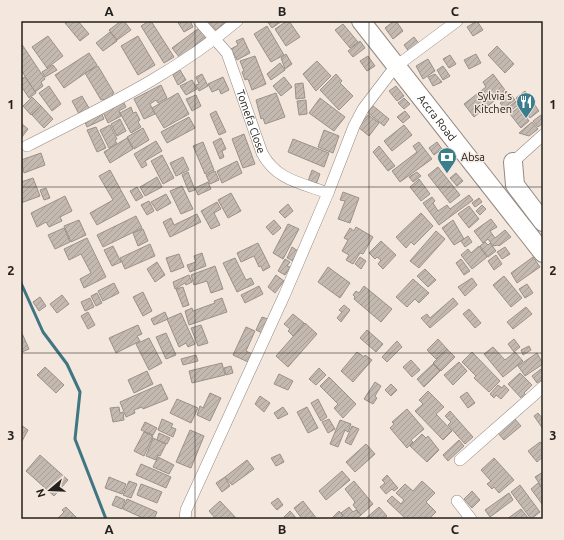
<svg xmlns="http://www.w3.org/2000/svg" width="564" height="540" font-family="Ubuntu,sans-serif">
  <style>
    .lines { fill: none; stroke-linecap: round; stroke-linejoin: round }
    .stream { stroke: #3f7682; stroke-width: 3 }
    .building { fill: url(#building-hatch); stroke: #9c9189 }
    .street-casing { stroke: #938981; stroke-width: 12 }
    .primary-casing { stroke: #938981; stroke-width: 20 }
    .street { stroke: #fff; stroke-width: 11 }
    .primary { stroke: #fff; stroke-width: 18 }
    .grid { fill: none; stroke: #24201d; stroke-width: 1; stroke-opacity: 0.55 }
    .labels { text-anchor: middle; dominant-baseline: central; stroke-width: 3; stroke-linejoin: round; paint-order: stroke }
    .poi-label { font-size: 11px; fill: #24201d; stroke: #f3e7de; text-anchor: end }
    .street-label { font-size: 11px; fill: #24201d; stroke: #f3e7de }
    .neatline { fill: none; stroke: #24201d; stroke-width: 1.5 }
    .grid-label { font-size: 13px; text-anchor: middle; font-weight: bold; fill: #24201d }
  </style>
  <defs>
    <pattern id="building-hatch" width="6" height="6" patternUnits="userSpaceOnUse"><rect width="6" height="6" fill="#c4b9b0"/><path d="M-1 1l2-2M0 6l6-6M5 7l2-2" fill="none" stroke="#a89f97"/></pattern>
  </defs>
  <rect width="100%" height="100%" fill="#f3e7de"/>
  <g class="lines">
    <!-- stream -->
    <path class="stream" d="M 21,283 L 43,332 L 67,364 L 80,392 L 75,439 L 106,519"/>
  </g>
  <!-- building -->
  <g class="building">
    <path d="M 67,21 L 78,21 L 89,34 L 80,41 L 65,23 Z"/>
    <path d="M 121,21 L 124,21 L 131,30 L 117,40 L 109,30 Z"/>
    <path d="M 149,21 L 151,21 L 174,57 L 164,63 L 141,26 Z"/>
    <path d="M 177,21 L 193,21 L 191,23 L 193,27 L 184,32 Z"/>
    <path d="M 208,21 L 227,21 L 216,30 Z"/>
    <path d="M 267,21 L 282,21 L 272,28 Z"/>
    <path d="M 287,21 L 289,21 L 300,37 L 286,46 L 275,29 Z"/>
    <path d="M 394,21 L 396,21 L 403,31 L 393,39 L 385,28 Z"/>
    <path d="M 477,21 L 483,30 L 473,36 L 467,27 Z"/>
    <path d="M 343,24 L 358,42 L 350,48 L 335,30 Z"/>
    <path d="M 267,26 L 284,55 L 271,62 L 254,34 Z"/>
    <path d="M 199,28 L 206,37 L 180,58 L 172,48 Z"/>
    <path d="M 110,32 L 117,41 L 103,51 L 96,43 Z"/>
    <path d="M 48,36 L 63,56 L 47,68 L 32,47 Z"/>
    <path d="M 138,36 L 155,65 L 138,75 L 121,46 Z"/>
    <path d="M 414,37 L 420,45 L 410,53 L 404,45 Z"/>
    <path d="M 243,38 L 250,53 L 237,60 L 231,49 L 238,45 L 236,41 Z"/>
    <path d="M 360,41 L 365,48 L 353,57 L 348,51 Z"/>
    <path d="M 21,43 L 45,79 L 41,82 L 43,86 L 35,92 L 21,70 Z"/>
    <path d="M 497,46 L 514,64 L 505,73 L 488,55 Z"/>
    <path d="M 89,53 L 97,65 L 64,88 L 55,75 Z"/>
    <path d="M 286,54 L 292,64 L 285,69 L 281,58 Z"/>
    <path d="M 476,54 L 481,63 L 469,69 L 464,60 Z"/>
    <path d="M 450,55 L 456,64 L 449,68 L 443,59 Z"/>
    <path d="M 255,56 L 266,84 L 252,90 L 248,79 L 245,80 L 242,72 L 244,71 L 240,61 Z"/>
    <path d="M 368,56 L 375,66 L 367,71 L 360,61 Z"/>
    <path d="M 428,59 L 435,71 L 423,79 L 416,66 Z"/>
    <path d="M 317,61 L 331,76 L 316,91 L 303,74 Z"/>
    <path d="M 280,63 L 285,70 L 271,80 L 267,74 Z"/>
    <path d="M 53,65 L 57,70 L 45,77 L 42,72 Z"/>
    <path d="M 98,66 L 114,93 L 112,94 L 113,96 L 105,102 L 103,99 L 101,100 L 85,73 Z"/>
    <path d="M 443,66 L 450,76 L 443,80 L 437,70 Z"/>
    <path d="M 180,70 L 186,80 L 178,85 L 173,75 Z"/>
    <path d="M 202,74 L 208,86 L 199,91 L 196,85 L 199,84 L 196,77 Z"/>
    <path d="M 336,74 L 342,81 L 340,83 L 353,96 L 339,110 L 320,90 Z"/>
    <path d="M 435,74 L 442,82 L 433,86 L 428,77 Z"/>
    <path d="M 493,74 L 508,94 L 501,100 L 499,97 L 474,117 L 464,104 L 486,87 L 483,82 Z"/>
    <path d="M 25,77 L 36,93 L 29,98 L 21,86 L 21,79 Z"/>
    <path d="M 223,77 L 229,90 L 221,94 L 219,89 L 212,92 L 208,84 Z"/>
    <path d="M 284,77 L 292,87 L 281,96 L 273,86 Z"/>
    <path d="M 192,80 L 197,89 L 186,95 L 180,86 Z"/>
    <path d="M 303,83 L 305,98 L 296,99 L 295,84 Z"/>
    <path d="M 161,85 L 167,98 L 158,103 L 156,100 L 150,104 L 155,114 L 144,119 L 134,99 Z"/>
    <path d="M 49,86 L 61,104 L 52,111 L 39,93 Z"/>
    <path d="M 396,86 L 404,96 L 397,101 L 389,91 Z"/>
    <path d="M 525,91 L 539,111 L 530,118 L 516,98 Z"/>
    <path d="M 178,93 L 189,114 L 164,128 L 152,108 Z"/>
    <path d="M 276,93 L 285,117 L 265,124 L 263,118 L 261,119 L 256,100 Z"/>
    <path d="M 196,95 L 201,106 L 192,111 L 186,99 Z"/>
    <path d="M 511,95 L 515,100 L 504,108 L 500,103 Z"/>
    <path d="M 82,96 L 89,108 L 79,114 L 72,101 Z"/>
    <path d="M 32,97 L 41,106 L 31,115 L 23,106 Z"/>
    <path d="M 320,98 L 345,117 L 334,131 L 309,113 Z"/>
    <path d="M 404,98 L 410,104 L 404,109 L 398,103 Z"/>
    <path d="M 122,99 L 126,107 L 119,111 L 121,116 L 108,123 L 102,110 Z"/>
    <path d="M 306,100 L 307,114 L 299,115 L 297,101 Z"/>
    <path d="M 516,101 L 518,105 L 507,114 L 504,111 Z"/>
    <path d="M 372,105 L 389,119 L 384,126 L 367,112 Z"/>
    <path d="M 41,106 L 53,119 L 44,128 L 32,115 Z"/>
    <path d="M 131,107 L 133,113 L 136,112 L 140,120 L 138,122 L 141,127 L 131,133 L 120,113 Z"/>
    <path d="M 519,107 L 529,121 L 521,128 L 510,114 Z"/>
    <path d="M 216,111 L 226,132 L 219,135 L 210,114 Z"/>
    <path d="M 405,111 L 410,117 L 403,123 L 397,117 Z"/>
    <path d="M 101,112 L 104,119 L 87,127 L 84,120 Z"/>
    <path d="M 368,115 L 379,123 L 369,136 L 358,127 Z"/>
    <path d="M 541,115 L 543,123 L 538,127 L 533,121 Z"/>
    <path d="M 189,117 L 195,128 L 167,143 L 161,132 Z"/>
    <path d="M 120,119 L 126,131 L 117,136 L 111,124 Z"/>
    <path d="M 532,122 L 538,129 L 529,136 L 519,133 Z"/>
    <path d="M 21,123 L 28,129 L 22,137 L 21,136 Z"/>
    <path d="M 110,125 L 117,139 L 115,140 L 117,144 L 109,148 L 100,130 Z"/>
    <path d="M 404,125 L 412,135 L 392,151 L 384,141 Z"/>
    <path d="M 96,127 L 106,148 L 97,152 L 87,130 Z"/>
    <path d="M 143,128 L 149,140 L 134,149 L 127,137 Z"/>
    <path d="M 324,130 L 339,136 L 333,153 L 318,147 Z"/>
    <path d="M 244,134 L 255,164 L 243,168 L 232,139 Z"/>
    <path d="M 127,138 L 133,149 L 110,163 L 104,152 Z"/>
    <path d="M 221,138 L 226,149 L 222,151 L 224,157 L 220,159 L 213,142 Z"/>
    <path d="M 293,139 L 329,153 L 324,167 L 288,152 Z"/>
    <path d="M 156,141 L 162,151 L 145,161 L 147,165 L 142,168 L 134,154 Z"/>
    <path d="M 203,142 L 214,170 L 205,174 L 193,146 Z"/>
    <path d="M 419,142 L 432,159 L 400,182 L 392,171 L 417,152 L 413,146 Z"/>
    <path d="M 437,142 L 442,149 L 434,155 L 429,148 Z"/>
    <path d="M 379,146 L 395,166 L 388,171 L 373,152 Z"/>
    <path d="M 41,153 L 45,165 L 24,173 L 21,160 Z"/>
    <path d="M 162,155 L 174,178 L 163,184 L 151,161 Z"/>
    <path d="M 183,157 L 189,170 L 176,176 L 170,163 Z"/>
    <path d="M 237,161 L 242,173 L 222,183 L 217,171 Z"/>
    <path d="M 438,167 L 460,195 L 450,203 L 428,175 Z"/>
    <path d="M 110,170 L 130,207 L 97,225 L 90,213 L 113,200 L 99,176 Z"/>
    <path d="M 312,170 L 320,174 L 315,187 L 307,184 Z"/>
    <path d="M 215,171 L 219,180 L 210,184 L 206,175 Z"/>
    <path d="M 188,172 L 195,190 L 189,192 L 182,175 Z"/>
    <path d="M 417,172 L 421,176 L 413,182 L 409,177 Z"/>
    <path d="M 456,173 L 463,181 L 457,186 L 450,178 Z"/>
    <path d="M 157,177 L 162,187 L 145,196 L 140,187 Z"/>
    <path d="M 33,178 L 40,196 L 21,203 L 21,182 Z"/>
    <path d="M 419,179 L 430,194 L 421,201 L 410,187 Z"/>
    <path d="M 208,182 L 211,189 L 198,195 L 195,188 Z"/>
    <path d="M 182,186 L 193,209 L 181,214 L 170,191 Z"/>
    <path d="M 137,187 L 143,197 L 136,201 L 130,191 Z"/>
    <path d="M 46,188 L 50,198 L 44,200 L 40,190 Z"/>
    <path d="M 343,192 L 359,198 L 350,223 L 338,219 L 345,201 L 340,200 Z"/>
    <path d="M 231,193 L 241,211 L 228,218 L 218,200 Z"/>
    <path d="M 166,194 L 171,203 L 157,211 L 151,202 Z"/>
    <path d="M 469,195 L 473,200 L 439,225 L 423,203 L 432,197 L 435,201 L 433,203 L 438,211 L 447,205 L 450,209 Z"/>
    <path d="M 65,196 L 72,211 L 60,217 L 62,221 L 49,227 L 46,222 L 37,227 L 31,213 Z"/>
    <path d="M 479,198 L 482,202 L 475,207 L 472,203 Z"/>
    <path d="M 149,201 L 154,211 L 147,215 L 141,205 Z"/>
    <path d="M 217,202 L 221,209 L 214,213 L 220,225 L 211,229 L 201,211 Z"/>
    <path d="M 288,204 L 293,211 L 285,218 L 279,212 Z"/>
    <path d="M 482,205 L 486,209 L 480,215 L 476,211 Z"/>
    <path d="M 469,206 L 479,219 L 469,228 L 458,214 Z"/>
    <path d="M 421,213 L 433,226 L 414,245 L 411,242 L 406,248 L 396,237 Z"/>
    <path d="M 197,214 L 201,222 L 170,237 L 163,222 L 171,218 L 174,225 Z"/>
    <path d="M 136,216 L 142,228 L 103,247 L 97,235 Z"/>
    <path d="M 491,219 L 497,227 L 490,231 L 495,238 L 505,230 L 511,237 L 499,246 L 498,245 L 493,246 L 488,239 L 483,243 L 474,231 Z"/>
    <path d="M 79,220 L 86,235 L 71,242 L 64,226 Z"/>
    <path d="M 274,220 L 281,228 L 273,235 L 266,227 Z"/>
    <path d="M 453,220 L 464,239 L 454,245 L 442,228 Z"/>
    <path d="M 288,224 L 299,229 L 283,259 L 273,253 Z"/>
    <path d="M 356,227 L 373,237 L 363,254 L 360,253 L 353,264 L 346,260 L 349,255 L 342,251 L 348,240 L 344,238 L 350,228 L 354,231 Z"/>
    <path d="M 64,228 L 70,242 L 55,249 L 48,235 Z"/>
    <path d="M 143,229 L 148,241 L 138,246 L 133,233 Z"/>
    <path d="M 436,231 L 445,239 L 419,268 L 410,261 Z"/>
    <path d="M 468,236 L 472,242 L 465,247 L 461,241 Z"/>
    <path d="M 87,238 L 106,277 L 84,288 L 80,279 L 91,273 L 81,254 L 69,260 L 64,249 Z"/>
    <path d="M 381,241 L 396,255 L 383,269 L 378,264 L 381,260 L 377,257 L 375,259 L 369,253 Z"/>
    <path d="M 485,242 L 488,245 L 490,243 L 496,251 L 488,257 L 480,246 Z"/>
    <path d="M 258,243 L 270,267 L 263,271 L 261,266 L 259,267 L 254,256 L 241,262 L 237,253 Z"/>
    <path d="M 150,244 L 155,256 L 125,269 L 120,258 Z"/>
    <path d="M 113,246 L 121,262 L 112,266 L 104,250 Z"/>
    <path d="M 479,246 L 487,257 L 472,269 L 461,255 L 468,249 L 471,253 Z"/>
    <path d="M 292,247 L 298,251 L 293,261 L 287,258 Z"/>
    <path d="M 505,247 L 510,254 L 502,259 L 497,252 Z"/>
    <path d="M 202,253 L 206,266 L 190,272 L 187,265 L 196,262 L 194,256 Z"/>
    <path d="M 179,254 L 184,267 L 171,272 L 166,258 Z"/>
    <path d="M 496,255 L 502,264 L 494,270 L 488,261 Z"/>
    <path d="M 360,257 L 366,261 L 361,269 L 355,264 Z"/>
    <path d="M 533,257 L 540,267 L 517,283 L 511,273 Z"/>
    <path d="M 235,258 L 246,280 L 251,278 L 254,284 L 237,292 L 223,263 Z"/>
    <path d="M 285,259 L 290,262 L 287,266 L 290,267 L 285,275 L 278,271 Z"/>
    <path d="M 461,259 L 470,271 L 464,275 L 456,263 Z"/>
    <path d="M 157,262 L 165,275 L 155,282 L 147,269 Z"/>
    <path d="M 215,266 L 223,289 L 211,293 L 207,281 L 194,285 L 191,275 Z"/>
    <path d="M 328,267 L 350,283 L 340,298 L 318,282 Z"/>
    <path d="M 425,269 L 436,280 L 428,287 L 417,276 Z"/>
    <path d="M 189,275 L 192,282 L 186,285 L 185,283 L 175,289 L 173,282 Z"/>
    <path d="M 276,275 L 284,281 L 275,293 L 268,287 Z"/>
    <path d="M 504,276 L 522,298 L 511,307 L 493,285 Z"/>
    <path d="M 472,278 L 477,285 L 465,296 L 458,287 Z"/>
    <path d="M 413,279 L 429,293 L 419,303 L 415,299 L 407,307 L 396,297 Z"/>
    <path d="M 114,283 L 119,293 L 103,301 L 98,291 Z"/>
    <path d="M 527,284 L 533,293 L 525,298 L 519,289 Z"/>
    <path d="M 259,286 L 263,294 L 245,303 L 241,295 Z"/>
    <path d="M 364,286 L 392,309 L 381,322 L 354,299 L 355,297 L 353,295 L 356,291 L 359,293 Z"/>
    <path d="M 183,287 L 189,305 L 183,307 L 176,289 Z"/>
    <path d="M 143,292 L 152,311 L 143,316 L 133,297 Z"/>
    <path d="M 97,293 L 102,303 L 96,306 L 91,296 Z"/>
    <path d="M 62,295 L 69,304 L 57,313 L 50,304 Z"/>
    <path d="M 40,297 L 46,306 L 39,311 L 33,302 Z"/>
    <path d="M 90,298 L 94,307 L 85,311 L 81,302 Z"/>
    <path d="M 222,298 L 227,312 L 189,325 L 185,311 L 192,308 L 193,311 L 215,303 L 214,301 Z"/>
    <path d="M 453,298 L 458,304 L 430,328 L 421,318 L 427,314 L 430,318 Z"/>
    <path d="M 344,305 L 350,310 L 341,322 L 337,318 L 342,312 L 339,310 Z"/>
    <path d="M 526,307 L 532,314 L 513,329 L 507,322 Z"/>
    <path d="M 469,309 L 481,323 L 475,328 L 463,314 Z"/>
    <path d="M 88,312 L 95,325 L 88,329 L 81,316 Z"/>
    <path d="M 165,312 L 168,319 L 154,325 L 151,319 Z"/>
    <path d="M 181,313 L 195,344 L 188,347 L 186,343 L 179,347 L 167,319 Z"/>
    <path d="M 293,314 L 304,323 L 293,336 L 288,331 L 290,329 L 284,324 Z"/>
    <path d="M 262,317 L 268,319 L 262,333 L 256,330 Z"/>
    <path d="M 305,323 L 317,334 L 288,367 L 276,356 Z"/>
    <path d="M 138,325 L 142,334 L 137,336 L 140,341 L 116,353 L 109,338 Z"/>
    <path d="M 201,325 L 208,343 L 198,346 L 191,328 Z"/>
    <path d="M 246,327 L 255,331 L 246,351 L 252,354 L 248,362 L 233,355 Z"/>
    <path d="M 367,330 L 383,344 L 376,352 L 360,338 Z"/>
    <path d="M 21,331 L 29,349 L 22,352 L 21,351 Z"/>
    <path d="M 166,333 L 176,355 L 166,359 L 156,337 Z"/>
    <path d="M 149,338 L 162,363 L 149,370 L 136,344 Z"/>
    <path d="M 438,339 L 447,349 L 436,359 L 427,350 Z"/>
    <path d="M 514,339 L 520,347 L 514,352 L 508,344 Z"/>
    <path d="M 397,341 L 402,347 L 387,362 L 382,357 Z"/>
    <path d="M 529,346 L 531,350 L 523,355 L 521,350 Z"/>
    <path d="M 493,347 L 505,360 L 515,352 L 523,361 L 503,377 L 484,354 Z"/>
    <path d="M 447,349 L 455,357 L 441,371 L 433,363 Z"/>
    <path d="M 357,352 L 364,357 L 365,355 L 372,360 L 353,382 L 341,371 Z"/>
    <path d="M 472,352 L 500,381 L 489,392 L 474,378 L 476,376 L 462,362 Z"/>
    <path d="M 537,353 L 543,364 L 525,376 L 518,366 Z"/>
    <path d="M 196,355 L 198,361 L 183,365 L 181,359 Z"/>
    <path d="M 411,360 L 420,370 L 412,377 L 403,367 Z"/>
    <path d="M 459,362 L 467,371 L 453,385 L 444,375 Z"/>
    <path d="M 222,363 L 225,375 L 192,383 L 189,371 Z"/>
    <path d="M 433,364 L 440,371 L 424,387 L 417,379 Z"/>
    <path d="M 231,366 L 233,373 L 226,375 L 224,368 Z"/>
    <path d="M 45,367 L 64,385 L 56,393 L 37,375 Z"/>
    <path d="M 319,368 L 326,375 L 316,385 L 309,379 Z"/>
    <path d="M 541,369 L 543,372 L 543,379 L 537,383 L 532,376 Z"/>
    <path d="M 147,371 L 153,384 L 134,393 L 128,380 Z"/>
    <path d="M 520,373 L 532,385 L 524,393 L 527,396 L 523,400 L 508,384 Z"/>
    <path d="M 279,374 L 293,381 L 288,390 L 274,384 Z"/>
    <path d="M 329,377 L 356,404 L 343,418 L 334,408 L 338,404 L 320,386 Z"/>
    <path d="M 375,382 L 381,386 L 375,396 L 377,398 L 373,404 L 364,399 Z"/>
    <path d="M 161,384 L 168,399 L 143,409 L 142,407 L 134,410 L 135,413 L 126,417 L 120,402 Z"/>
    <path d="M 391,384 L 397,390 L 391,396 L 385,390 Z"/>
    <path d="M 498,385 L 502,388 L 504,385 L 509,390 L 501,399 L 496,395 L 494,398 L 490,394 Z"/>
    <path d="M 428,391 L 444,407 L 436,414 L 452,431 L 443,440 L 415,411 L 423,404 L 419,400 Z"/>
    <path d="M 467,392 L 475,403 L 468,408 L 460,397 Z"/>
    <path d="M 210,393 L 221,398 L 210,421 L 197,415 L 200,406 L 203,408 Z"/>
    <path d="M 260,396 L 270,403 L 264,412 L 255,404 Z"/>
    <path d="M 177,399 L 198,408 L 191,423 L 170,413 Z"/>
    <path d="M 318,399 L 327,417 L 321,421 L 311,403 Z"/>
    <path d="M 119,407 L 120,413 L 123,412 L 124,420 L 113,422 L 110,408 Z"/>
    <path d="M 283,407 L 288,414 L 278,419 L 274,413 Z"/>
    <path d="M 307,407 L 318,428 L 308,433 L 297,412 Z"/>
    <path d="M 407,409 L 424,429 L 411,440 L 413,442 L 407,448 L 390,428 L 394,424 L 392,422 Z"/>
    <path d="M 450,411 L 473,437 L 465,444 L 448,425 L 451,422 L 445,416 Z"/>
    <path d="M 538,413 L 543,419 L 543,429 L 534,416 Z"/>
    <path d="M 514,418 L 521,426 L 504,440 L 497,432 Z"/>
    <path d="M 162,419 L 173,424 L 171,427 L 176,429 L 173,437 L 158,430 Z"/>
    <path d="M 329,419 L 335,429 L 328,433 L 322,422 Z"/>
    <path d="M 340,420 L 351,424 L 348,432 L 345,430 L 338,447 L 330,444 Z"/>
    <path d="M 145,422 L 157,428 L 153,435 L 141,430 Z"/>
    <path d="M 21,425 L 28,430 L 21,443 Z"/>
    <path d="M 352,426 L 359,429 L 351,445 L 345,442 Z"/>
    <path d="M 190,430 L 204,436 L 191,468 L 176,462 Z"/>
    <path d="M 144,432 L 153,436 L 144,456 L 134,451 Z"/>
    <path d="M 159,433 L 170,438 L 167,444 L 157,440 Z"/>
    <path d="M 422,434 L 426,438 L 428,436 L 439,450 L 427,462 L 410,446 Z"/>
    <path d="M 153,438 L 166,444 L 160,456 L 158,455 L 156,460 L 146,456 Z"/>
    <path d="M 459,440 L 464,446 L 448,461 L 443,455 Z"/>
    <path d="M 540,442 L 543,444 L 543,457 L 537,462 L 528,451 Z"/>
    <path d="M 366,444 L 375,454 L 355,472 L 346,462 Z"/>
    <path d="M 280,454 L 284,462 L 276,466 L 271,458 Z"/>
    <path d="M 40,455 L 68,480 L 54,496 L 26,471 Z"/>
    <path d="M 158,457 L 174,465 L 169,474 L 153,467 Z"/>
    <path d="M 494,458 L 514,480 L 499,493 L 494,487 L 492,489 L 487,484 L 491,481 L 481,470 Z"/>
    <path d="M 247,460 L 254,469 L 232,485 L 225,477 Z"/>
    <path d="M 141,464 L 171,477 L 166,488 L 136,475 Z"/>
    <path d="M 342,471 L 350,480 L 326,500 L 319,491 Z"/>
    <path d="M 543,472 L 543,484 L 541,486 L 535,477 Z"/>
    <path d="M 387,475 L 398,488 L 394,491 L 392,489 L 386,494 L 380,487 L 385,483 L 382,480 Z"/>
    <path d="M 109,477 L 126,484 L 122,494 L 105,488 Z"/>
    <path d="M 225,477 L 230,486 L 222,492 L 216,483 Z"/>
    <path d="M 129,481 L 137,484 L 131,498 L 123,495 Z"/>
    <path d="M 354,481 L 373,504 L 361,515 L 353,505 L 355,502 L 345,489 Z"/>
    <path d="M 422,481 L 435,493 L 426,502 L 436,512 L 429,519 L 406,519 L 387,501 L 392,496 L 401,504 L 404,500 L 396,493 L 405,484 L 413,491 Z"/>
    <path d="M 538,483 L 543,490 L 542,504 L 531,489 Z"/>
    <path d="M 141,484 L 162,492 L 157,503 L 137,495 Z"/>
    <path d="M 520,485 L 540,512 L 531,519 L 511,492 Z"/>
    <path d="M 472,491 L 480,500 L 472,508 L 464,499 Z"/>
    <path d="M 509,493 L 513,500 L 490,517 L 485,510 Z"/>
    <path d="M 116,496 L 125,500 L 122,509 L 112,505 Z"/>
    <path d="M 278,498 L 283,505 L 277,510 L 271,503 Z"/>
    <path d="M 127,499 L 157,512 L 154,519 L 145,519 L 123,509 Z"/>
    <path d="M 220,501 L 237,519 L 216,519 L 209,511 Z"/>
    <path d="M 303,501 L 317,519 L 302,519 L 294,508 Z"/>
    <path d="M 66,507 L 76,517 L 75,519 L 57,519 L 64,512 L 62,510 Z"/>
    <path d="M 349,507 L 353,512 L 356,510 L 361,515 L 356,519 L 346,519 L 341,513 Z"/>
    <path d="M 379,507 L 387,516 L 383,519 L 365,519 Z"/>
    <path d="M 521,509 L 529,519 L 507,519 Z"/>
    <path d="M 290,511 L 297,519 L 286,519 L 284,517 Z"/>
    <path d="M 339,511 L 343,516 L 339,519 L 331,519 Z"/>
  </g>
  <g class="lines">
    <defs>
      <g id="street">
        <path id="s1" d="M 199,21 L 227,53 L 262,153 C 276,180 301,183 328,193"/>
        <path d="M 27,146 C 101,108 173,75 237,21"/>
        <path d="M 513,162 L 543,135"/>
        <path d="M 460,460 L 543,387"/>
        <path d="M 457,501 L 471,519"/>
        <path d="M 185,519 L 186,510 L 284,296 L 328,193 L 354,126 L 363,109 L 395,67 L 457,21"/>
      </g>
      <g id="primary">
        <path id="s2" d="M 361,21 L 543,253"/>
        <path d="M 513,162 L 515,185 L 543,222"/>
      </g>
    </defs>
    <!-- street casing -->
    <use href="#street" class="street-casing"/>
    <!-- primary casing -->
    <use href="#primary" class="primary-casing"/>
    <!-- street -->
    <use href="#street" class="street"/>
    <!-- primary -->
    <use href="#primary" class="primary"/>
  </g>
  <!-- grid -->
  <path class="grid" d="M 195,21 L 195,519M 369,21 L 369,519M 21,187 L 543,187M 21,353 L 543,353"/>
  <!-- icons -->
  <defs>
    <symbol id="restaurant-pin" viewBox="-11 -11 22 30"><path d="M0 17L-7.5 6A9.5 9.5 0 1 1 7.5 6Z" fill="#3a7e8e" stroke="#f3e7de"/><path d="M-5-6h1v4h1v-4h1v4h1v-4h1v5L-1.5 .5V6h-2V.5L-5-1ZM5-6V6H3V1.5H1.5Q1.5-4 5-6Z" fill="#fff"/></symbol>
    <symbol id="bank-pin" viewBox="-11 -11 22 30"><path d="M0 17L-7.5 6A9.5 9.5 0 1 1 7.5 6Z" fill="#3a7e8e" stroke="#f3e7de"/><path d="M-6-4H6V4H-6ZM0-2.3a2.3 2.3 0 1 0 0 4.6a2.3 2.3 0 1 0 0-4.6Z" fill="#fff"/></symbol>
  </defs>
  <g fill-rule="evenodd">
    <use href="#restaurant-pin" x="515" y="91" width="22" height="30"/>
    <use href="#bank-pin" x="436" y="146" width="22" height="30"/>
  </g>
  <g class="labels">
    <!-- poi labels -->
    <g class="poi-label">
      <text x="512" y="96">Sylvia’s<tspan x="512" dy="13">Kitchen</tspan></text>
      <text x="461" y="157" text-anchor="start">Absa</text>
    </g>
    <!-- street labels -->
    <g class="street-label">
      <text stroke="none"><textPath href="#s2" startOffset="123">Accra Road</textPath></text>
      <text stroke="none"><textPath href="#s1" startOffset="115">Tomefa Close</textPath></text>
    </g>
  </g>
  <!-- border -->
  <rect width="564" height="540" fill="none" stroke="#f3e7de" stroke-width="44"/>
  <!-- north arrow -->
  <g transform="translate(50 490) rotate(251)" stroke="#f3e7de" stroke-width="3" paint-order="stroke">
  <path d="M0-3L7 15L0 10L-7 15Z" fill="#24201d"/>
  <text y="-6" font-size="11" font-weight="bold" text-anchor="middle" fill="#24201d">N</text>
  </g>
  <rect x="22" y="22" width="520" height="496" class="neatline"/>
  <g class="grid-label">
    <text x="109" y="16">A</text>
    <text x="282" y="16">B</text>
    <text x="455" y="16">C</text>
    <text x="11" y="109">1</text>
    <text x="553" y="109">1</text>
    <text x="11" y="275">2</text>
    <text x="553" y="275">2</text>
    <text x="11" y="440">3</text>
    <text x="553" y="440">3</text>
    <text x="109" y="534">A</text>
    <text x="282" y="534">B</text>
    <text x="455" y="534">C</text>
  </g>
</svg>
